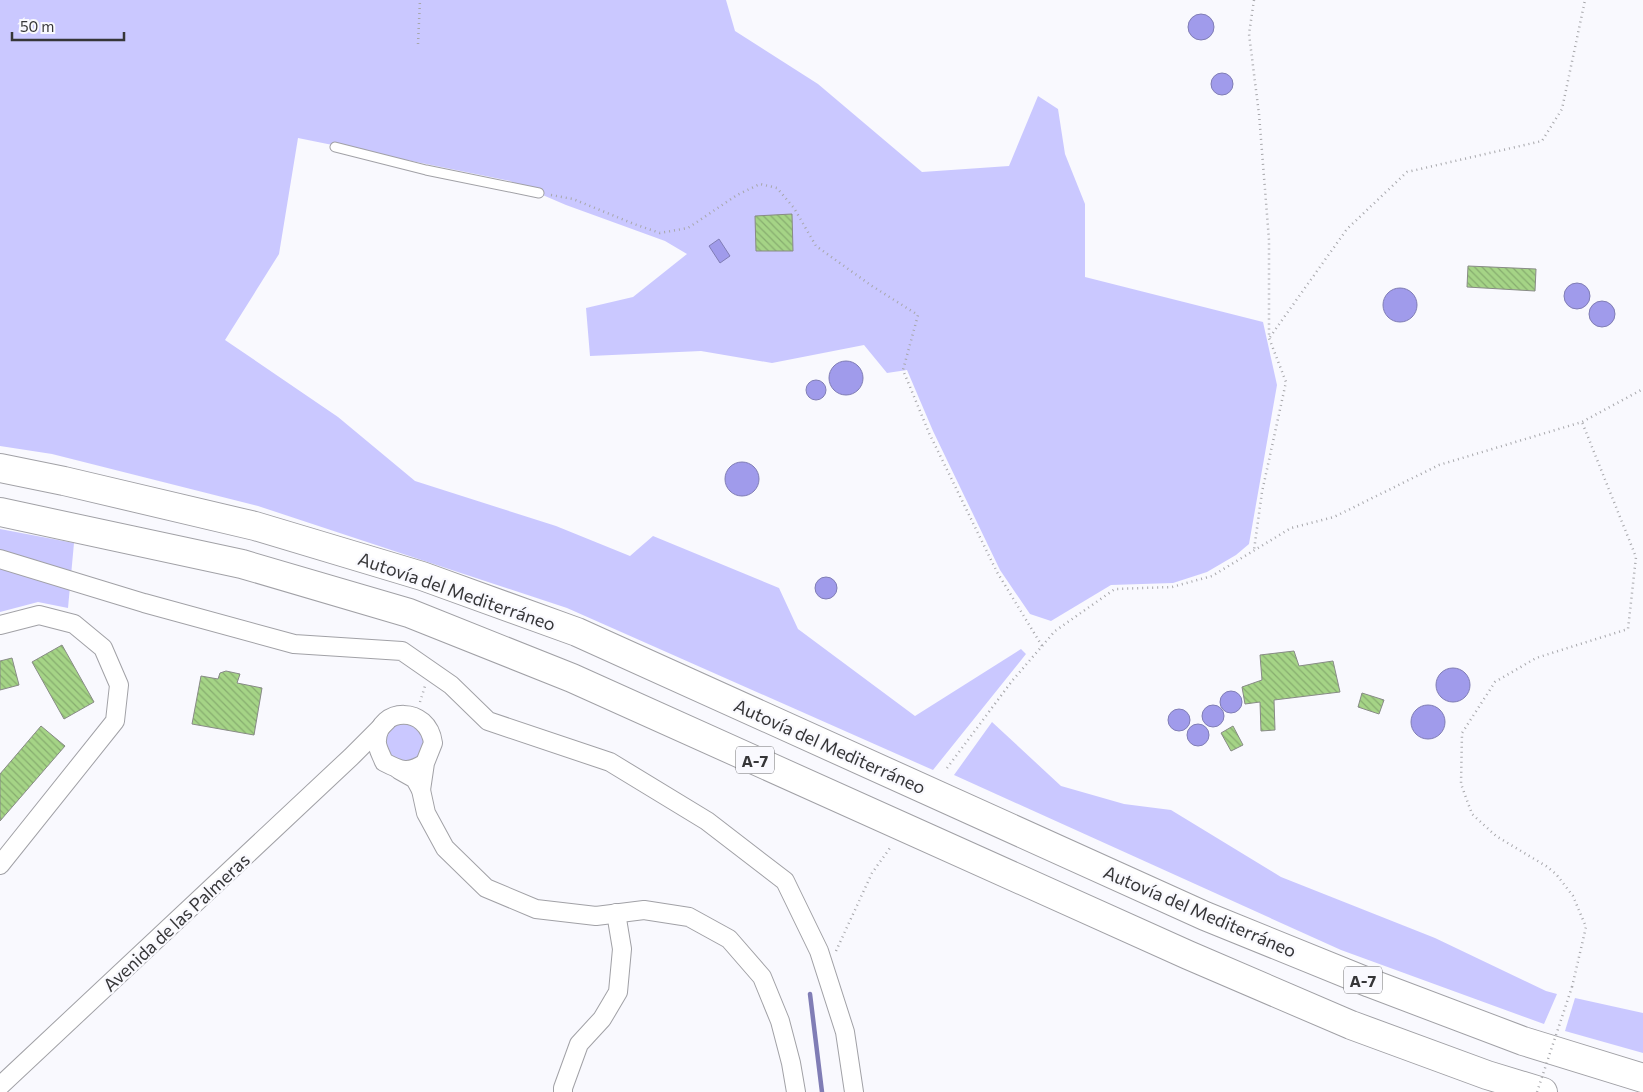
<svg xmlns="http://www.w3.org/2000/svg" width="1643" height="1092" font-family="Commissioner,sans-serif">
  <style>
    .grass { fill: #cac8ff }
    .water { fill: #a09beb; stroke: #807db5 }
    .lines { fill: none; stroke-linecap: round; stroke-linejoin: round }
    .stream { stroke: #807db5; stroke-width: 4.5 }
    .building { fill: url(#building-back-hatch); stroke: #888b86 }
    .service-casing { stroke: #a1a1a6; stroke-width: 11 }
    .minor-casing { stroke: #a1a1a6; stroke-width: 20 }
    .motorway-casing { stroke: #a1a1a6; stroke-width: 30 }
    .path { stroke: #a7a7ab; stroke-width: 2.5; stroke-dasharray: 1 4; stroke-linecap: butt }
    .service { stroke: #fff; stroke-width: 9 }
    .minor { stroke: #fff; stroke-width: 18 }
    .motorway { stroke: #fff; stroke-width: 28 }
    .path-bridge { stroke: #a7a7ab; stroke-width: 2.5; stroke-dasharray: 1 4; stroke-linecap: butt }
    .labels { text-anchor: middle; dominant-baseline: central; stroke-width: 4.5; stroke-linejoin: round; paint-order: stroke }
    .shield { fill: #f9f9fe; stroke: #707073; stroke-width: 1 }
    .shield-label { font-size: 16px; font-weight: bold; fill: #363638 }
    .street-label { font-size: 18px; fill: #363638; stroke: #f9f9fe }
  </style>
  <defs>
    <pattern id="building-back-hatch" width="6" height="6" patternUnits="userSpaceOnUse" patternTransform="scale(1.25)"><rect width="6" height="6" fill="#a5d486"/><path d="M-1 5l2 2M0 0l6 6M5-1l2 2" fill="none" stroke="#87ad6f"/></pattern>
  </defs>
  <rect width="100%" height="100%" fill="#f9f9fe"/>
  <!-- grass -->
  <g class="grass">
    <path d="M 0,0 L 726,0 L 735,31 L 818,84 L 922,172 L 1009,166 L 1038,96 L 1058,109 L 1065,154 L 1085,204 L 1085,277 L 1263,322 L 1277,385 L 1249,544 L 1236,555 L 1207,572 L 1173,583 L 1111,585 L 1051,621 L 1030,614 L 1000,570 L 933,431 L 907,370 L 887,373 L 864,345 L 772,363 L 701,351 L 590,356 L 586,308 L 633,297 L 687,254 L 665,241 L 566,205 L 510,181 L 298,138 L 279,254 L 225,340 L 338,417 L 415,481 L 556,526 L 630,556 L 653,536 L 779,588 L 798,629 L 915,716 L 1021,649 L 1026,654 L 933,770 L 567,608 L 258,506 L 52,454 L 0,446 Z"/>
    <path d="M 0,529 L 74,543 L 68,608 L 38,602 L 0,612 Z"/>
    <path d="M 992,722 L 1061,786 L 1124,804 L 1171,810 L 1281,877 L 1435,938 L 1546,991 L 1557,994 L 1544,1024 L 1341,950 L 954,775 Z"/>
    <path d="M 401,723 C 431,727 432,759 401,763 L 386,753 L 385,734 L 392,727 Z"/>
    <path d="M 1575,998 L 1643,1013 L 1643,1053 L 1565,1031 Z"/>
  </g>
  <!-- water -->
  <g class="water">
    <circle cx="1201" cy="27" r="13"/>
    <circle cx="1222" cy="84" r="11"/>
    <path d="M 719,239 L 730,256 L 720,263 L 709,246 Z"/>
    <circle cx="1577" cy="296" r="13"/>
    <circle cx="1400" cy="305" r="17"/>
    <circle cx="1602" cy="314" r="13"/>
    <circle cx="846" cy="378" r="17"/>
    <circle cx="816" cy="390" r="10"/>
    <circle cx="742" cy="479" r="17"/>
    <circle cx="826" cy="588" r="11"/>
    <circle cx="1453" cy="685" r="17"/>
    <circle cx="1231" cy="702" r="11"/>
    <circle cx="1428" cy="722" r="17"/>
    <circle cx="1213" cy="716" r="11"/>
    <circle cx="1179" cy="720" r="11"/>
    <circle cx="1198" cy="735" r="11"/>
  </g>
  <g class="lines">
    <!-- stream -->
    <path class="stream" d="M 810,994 L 822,1092"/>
  </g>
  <!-- building -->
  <g class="building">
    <path d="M 792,214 L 793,251 L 756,251 L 755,216 Z"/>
    <path d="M 1468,266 L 1536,269 L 1535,291 L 1467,287 Z"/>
    <path d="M 62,645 L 94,702 L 64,719 L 32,662 Z"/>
    <path d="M 1294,651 L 1299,666 L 1333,661 L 1340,692 L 1274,700 L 1275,730 L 1261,731 L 1260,702 L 1245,704 L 1242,687 L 1262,680 L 1260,655 Z"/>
    <path d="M 12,658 L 19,685 L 0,690 L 0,661 Z"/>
    <path d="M 226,671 L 240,674 L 237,683 L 262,688 L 254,735 L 192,724 L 201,676 L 218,679 L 220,673 Z"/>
    <path d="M 1362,693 L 1384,700 L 1379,714 L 1358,707 Z"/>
    <path d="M 41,726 L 65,746 L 0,821 L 0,774 Z"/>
    <path d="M 1233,726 L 1243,745 L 1231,751 L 1221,733 Z"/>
  </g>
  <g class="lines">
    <defs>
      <path id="service" d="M 335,147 L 426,170 L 539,193"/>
      <g id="minor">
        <path d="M 0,559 L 144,603 L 294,644 L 402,651 L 451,685 L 488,721 L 610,762 L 707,821 L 785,881 L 819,951 L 845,1032 L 854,1092"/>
        <path d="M 0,625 L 39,615 L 74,624 L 103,648 L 119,685 L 115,721 L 0,865"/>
        <path d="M 399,770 L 415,779 L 421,790 L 426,813 L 445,848 L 486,888 L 536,909 L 596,916 L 644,910 L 689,917 L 729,939 L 762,977 L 780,1021 L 791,1063 L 796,1092"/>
        <path d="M 421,790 L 425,763 L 433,743 C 428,705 379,707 377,740 C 376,747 382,756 384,762 C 401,771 408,774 425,763"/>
        <path d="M 0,1086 L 351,757 L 387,721"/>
        <path d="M 563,1092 L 563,1088 L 579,1044 L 602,1019 L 618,992 L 622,949 L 616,913"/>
      </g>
      <g id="motorway">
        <path d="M 0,468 L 64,481 L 255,526 L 422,576 L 577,632 L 1205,916 L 1370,983 L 1523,1041 L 1643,1078"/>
        <path d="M 0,512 L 242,564 L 409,613 L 572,678 L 1188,955 L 1351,1025 L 1487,1075 L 1543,1092"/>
      </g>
    </defs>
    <!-- service casing -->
    <use href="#service" class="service-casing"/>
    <!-- minor casing -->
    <use href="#minor" class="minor-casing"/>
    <!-- motorway casing -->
    <use href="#motorway" class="motorway-casing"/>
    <!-- path -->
    <g class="path">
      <path d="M 1254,0 L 1249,34 L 1259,114 L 1269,240 L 1269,338 L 1286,382 L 1262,492 L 1254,550"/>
      <path d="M 418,44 L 420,0"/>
      <path d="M 551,195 L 573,199 L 634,224 L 660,233 L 688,228 L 737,195 L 760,184 L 777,188 L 794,208 L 816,246 L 872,286 L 918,315 L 903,370 L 929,433 L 997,572 L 1042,646"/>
      <path d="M 1270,337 L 1347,229 L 1407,172 L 1542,141 L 1562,109 L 1585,0"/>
      <path d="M 420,702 L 425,686"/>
      <path d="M 947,768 L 1012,681 L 1055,631 L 1115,589 L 1172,587 L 1212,576 L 1291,528 L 1334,517 L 1439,465 L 1582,422 L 1643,389"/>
      <path d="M 836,951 L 872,873 L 890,848"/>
      <path d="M 1572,987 L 1586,927 L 1573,896 L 1556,874 L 1546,866 L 1496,836 L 1472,814 L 1461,784 L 1462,733 L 1495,682 L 1536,658 L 1628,629 L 1636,557 L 1582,422"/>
    </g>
    <!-- service -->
    <use href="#service" class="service"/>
    <!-- minor -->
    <use href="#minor" class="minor"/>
    <!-- motorway -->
    <use href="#motorway" class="motorway"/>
    <!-- path-bridge -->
    <path class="path-bridge" d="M 1537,1092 L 1572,987"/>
  </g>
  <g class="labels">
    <!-- shield labels -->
    <g class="shield">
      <rect x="736" y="746.5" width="38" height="27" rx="4"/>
      <rect x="1344" y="966.5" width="38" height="27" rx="4"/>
    </g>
    <g class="shield-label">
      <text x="755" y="760">A-7</text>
      <text x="1363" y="980">A-7</text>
    </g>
    <!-- street labels -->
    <g class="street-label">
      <text transform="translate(457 591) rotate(19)">Autovía del Mediterráneo</text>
      <text transform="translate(830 746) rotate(24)">Autovía del Mediterráneo</text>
      <text transform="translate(1200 911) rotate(23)">Autovía del Mediterráneo</text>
      <text transform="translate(176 922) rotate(-43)">Avenida de las Palmeras</text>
    </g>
  </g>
  <!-- scale -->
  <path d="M12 32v8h112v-8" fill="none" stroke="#363638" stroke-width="2.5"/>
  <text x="20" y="32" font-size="15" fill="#363638" stroke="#f9f9fe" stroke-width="4" paint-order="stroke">50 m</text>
</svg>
